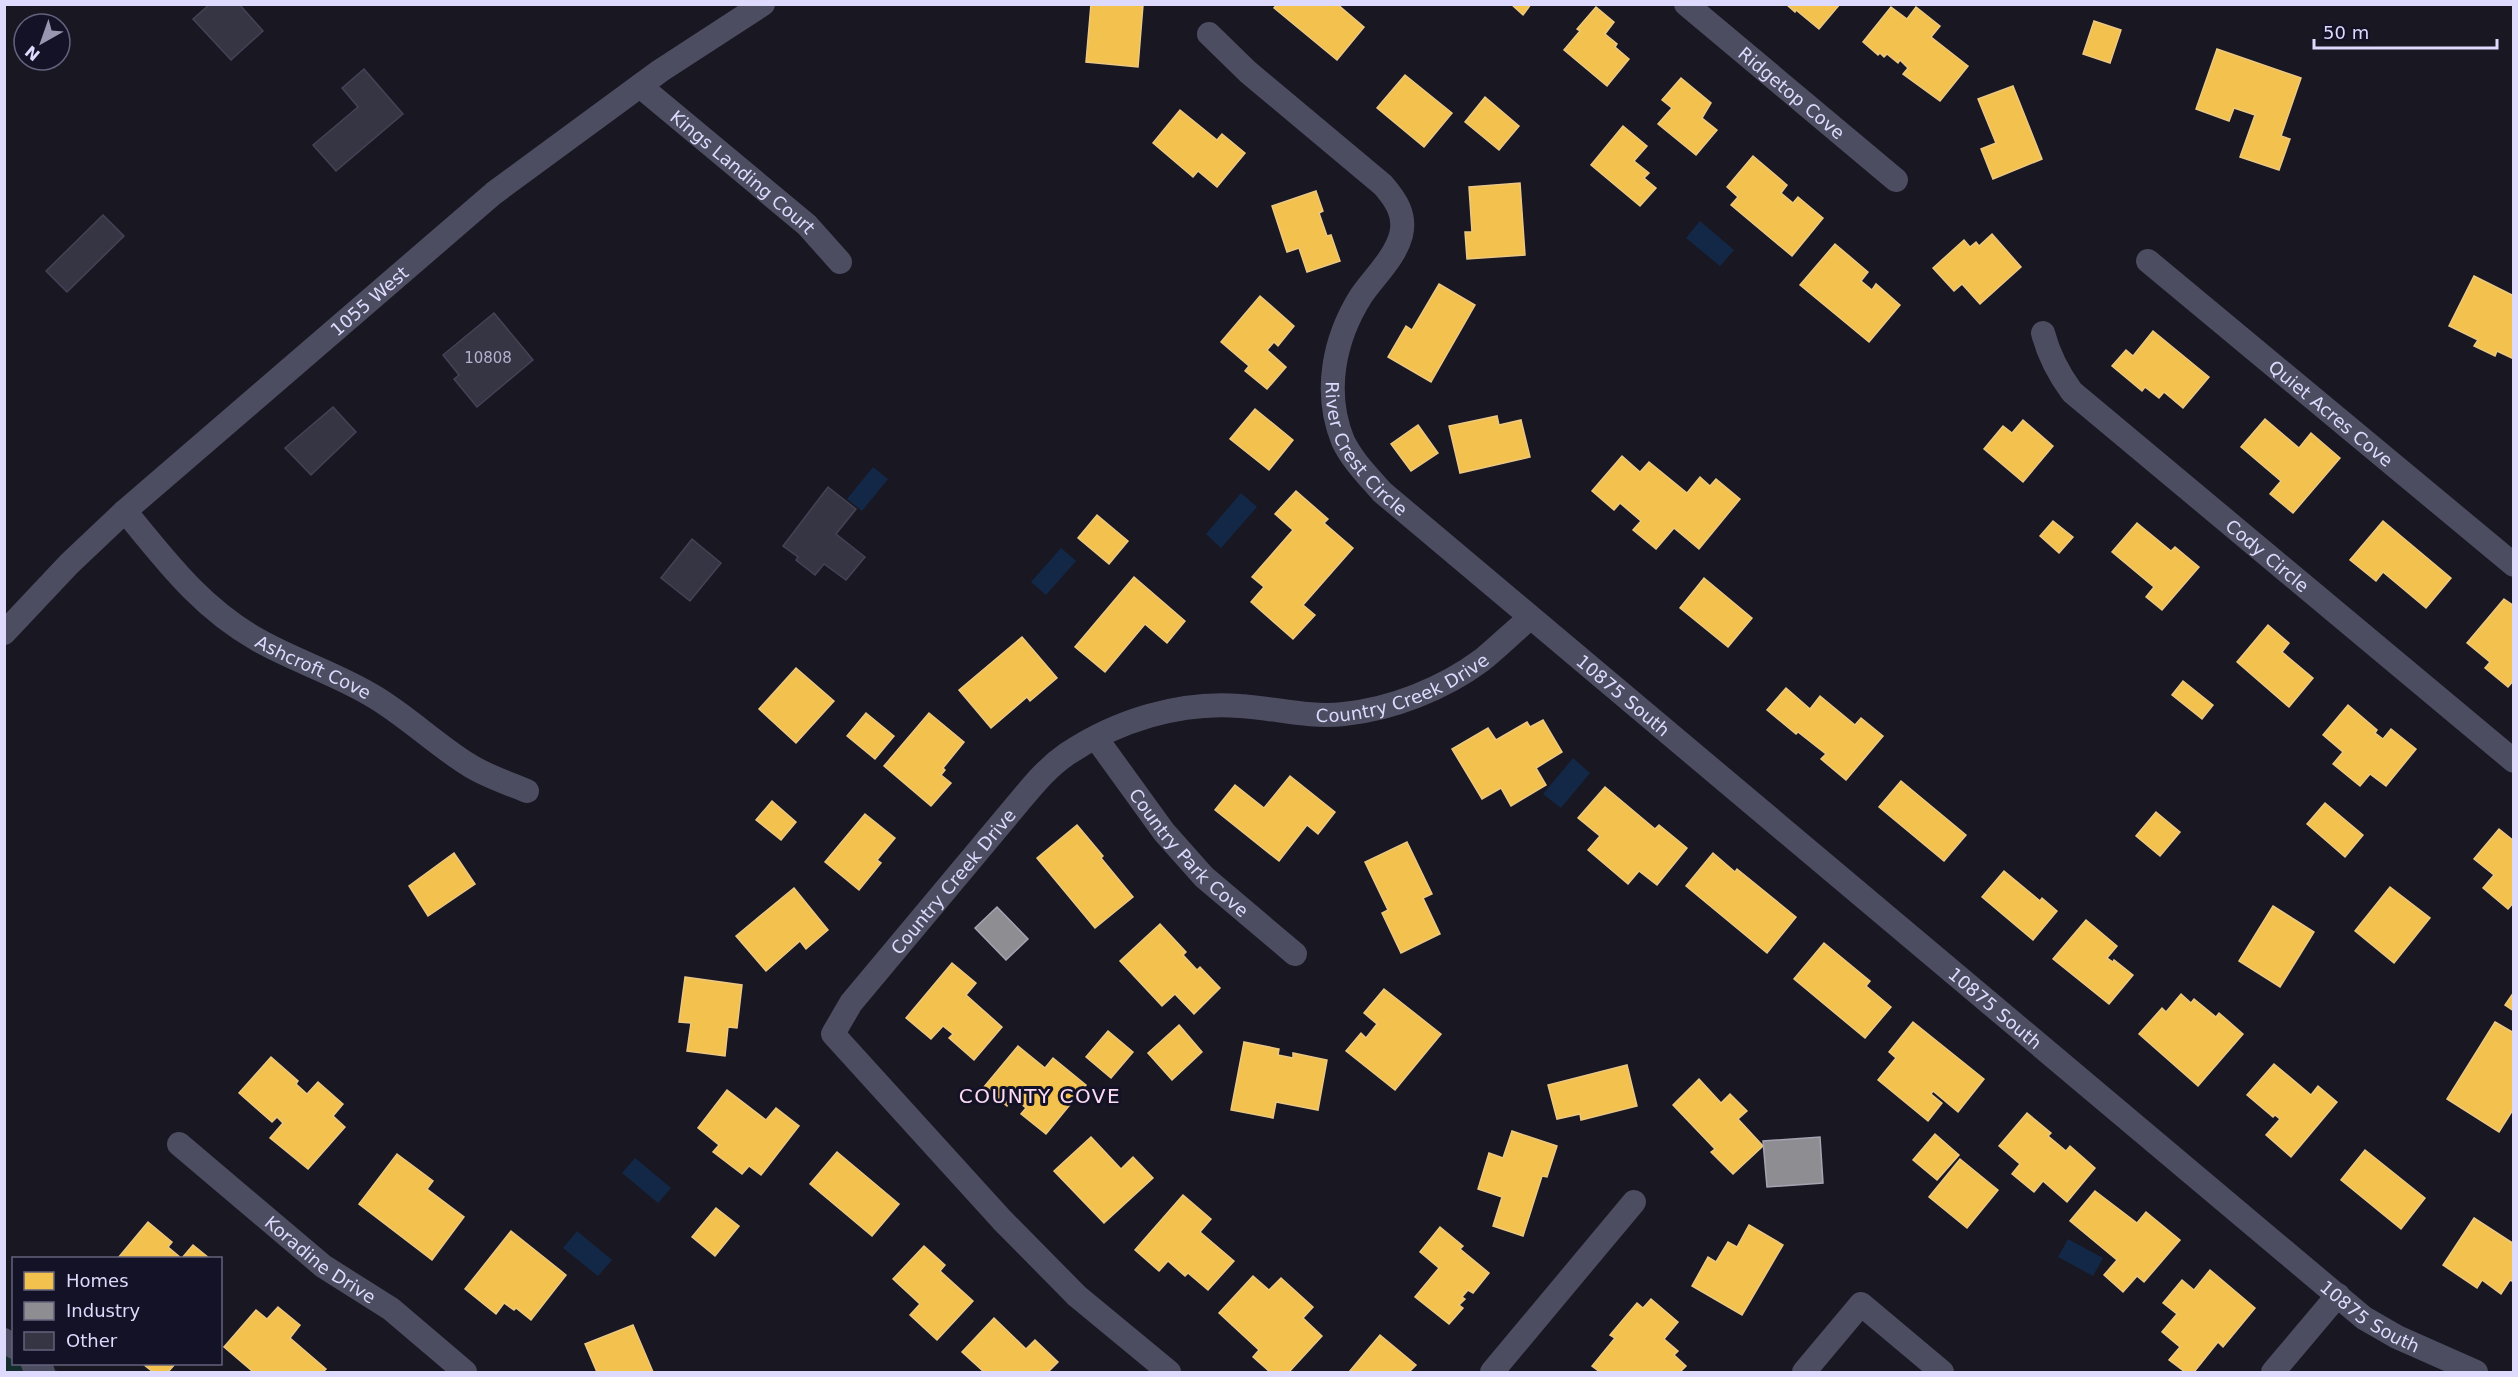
<svg xmlns="http://www.w3.org/2000/svg" width="2518" height="1377" font-family="'DejaVu Sans',sans-serif">
  <style>
    .green { fill: #152d2d }
    .water { fill: #132847 }
    .homes { fill: #f2c14e; stroke: #ecc882; stroke-width: 1.5 }
    .industry { fill: #8d8d92; stroke: #a5a4b2; stroke-width: 1.5 }
    .building { fill: #363544; stroke: #454255; stroke-width: 1.5 }
    .lines { fill: none; stroke-linecap: round; stroke-linejoin: round }
    .minor { stroke: #4d4d62; stroke-width: 24 }
    .labels { text-anchor: middle; dominant-baseline: central; stroke-width: 6; stroke-linejoin: round; paint-order: stroke }
    .number-label { font-size: 15px; fill: #b3b1cf }
    .street-label { font-size: 18px; fill: #dddafd; stroke: #141227 }
    .neighbourhood-label { font-size: 20px; letter-spacing: 1.5px; fill: #fddcf2; stroke: #141227 }
  </style>
  <rect width="100%" height="100%" fill="#181722"/>
  <!-- green -->
  <path class="green" d="M 4,1326 L 13,1334 L 14,1364 L 48,1364 L 59,1372 L 5,1372 Z"/>
  <!-- water -->
  <g class="water">
    <path d="M 1700,221 L 1734,250 L 1720,266 L 1686,238 Z"/>
    <path d="M 873,467 L 888,479 L 862,511 L 847,499 Z"/>
    <path d="M 1241,493 L 1257,507 L 1221,548 L 1206,534 Z"/>
    <path d="M 1061,548 L 1076,561 L 1046,595 L 1031,582 Z"/>
    <path d="M 1573,758 L 1590,773 L 1561,808 L 1543,794 Z"/>
    <path d="M 635,1158 L 671,1188 L 658,1203 L 622,1173 Z"/>
    <path d="M 577,1231 L 612,1260 L 598,1276 L 563,1248 Z"/>
    <path d="M 2068,1239 L 2103,1258 L 2093,1276 L 2058,1257 Z"/>
  </g>
  <!-- homes -->
  <g class="homes">
    <path d="M 1091,4 L 1143,5 L 1138,67 L 1086,62 Z"/>
    <path d="M 1277,4 L 1337,4 L 1364,27 L 1337,60 L 1274,8 Z"/>
    <path d="M 1511,4 L 1531,4 L 1523,15 Z"/>
    <path d="M 1786,4 L 1840,4 L 1819,29 L 1796,10 L 1795,12 Z"/>
    <path d="M 1596,7 L 1614,22 L 1605,34 L 1617,44 L 1615,47 L 1629,59 L 1607,86 L 1564,50 L 1580,31 L 1577,29 Z"/>
    <path d="M 1891,7 L 1907,19 L 1916,7 L 1940,26 L 1931,37 L 1968,66 L 1940,101 L 1903,74 L 1908,68 L 1900,60 L 1898,63 L 1887,54 L 1884,57 L 1880,53 L 1878,55 L 1863,42 Z"/>
    <path d="M 2094,21 L 2121,30 L 2110,63 L 2083,54 Z"/>
    <path d="M 2217,49 L 2301,78 L 2281,136 L 2290,139 L 2279,170 L 2240,157 L 2255,115 L 2234,108 L 2229,121 L 2196,109 Z"/>
    <path d="M 1405,75 L 1452,113 L 1424,147 L 1377,108 Z"/>
    <path d="M 1681,78 L 1711,103 L 1702,118 L 1717,130 L 1696,155 L 1658,124 L 1672,108 L 1662,100 Z"/>
    <path d="M 2013,86 L 2042,159 L 1993,179 L 1981,149 L 1996,143 L 1978,99 Z"/>
    <path d="M 1485,97 L 1519,126 L 1499,150 L 1465,122 Z"/>
    <path d="M 1180,110 L 1217,140 L 1222,134 L 1245,153 L 1217,187 L 1198,171 L 1193,177 L 1153,143 Z"/>
    <path d="M 1623,126 L 1647,146 L 1634,161 L 1649,173 L 1644,178 L 1656,188 L 1640,206 L 1591,165 Z"/>
    <path d="M 1753,156 L 1787,185 L 1781,193 L 1793,203 L 1798,197 L 1823,218 L 1792,256 L 1731,205 L 1738,197 L 1727,187 Z"/>
    <path d="M 1520,183 L 1525,255 L 1467,259 L 1465,232 L 1472,232 L 1469,187 Z"/>
    <path d="M 1316,191 L 1323,211 L 1319,213 L 1327,236 L 1331,235 L 1340,261 L 1307,272 L 1299,248 L 1287,252 L 1272,206 Z"/>
    <path d="M 1992,234 L 2021,267 L 1980,304 L 1962,284 L 1954,291 L 1933,268 L 1964,240 L 1970,247 L 1976,242 L 1979,246 Z"/>
    <path d="M 1835,244 L 1868,272 L 1861,281 L 1872,290 L 1876,284 L 1900,305 L 1869,342 L 1800,285 Z"/>
    <path d="M 2474,276 L 2514,296 L 2514,359 L 2497,351 L 2495,356 L 2474,346 L 2478,340 L 2449,326 Z"/>
    <path d="M 1439,284 L 1475,305 L 1431,382 L 1388,357 L 1406,326 L 1412,330 Z"/>
    <path d="M 1260,296 L 1294,326 L 1278,346 L 1274,342 L 1267,350 L 1286,367 L 1267,389 L 1245,371 L 1249,366 L 1221,342 Z"/>
    <path d="M 2153,331 L 2209,377 L 2183,408 L 2164,392 L 2159,398 L 2145,387 L 2142,391 L 2112,366 L 2126,350 L 2133,356 Z"/>
    <path d="M 1255,409 L 1293,440 L 1269,470 L 1230,439 Z"/>
    <path d="M 1497,416 L 1499,425 L 1521,420 L 1530,457 L 1460,473 L 1449,426 Z"/>
    <path d="M 2265,419 L 2299,448 L 2311,433 L 2340,458 L 2293,513 L 2270,494 L 2281,481 L 2241,447 Z"/>
    <path d="M 2023,420 L 2053,446 L 2023,482 L 1984,449 L 2003,426 L 2012,433 Z"/>
    <path d="M 1418,425 L 1438,453 L 1411,471 L 1391,444 Z"/>
    <path d="M 1622,456 L 1640,472 L 1649,462 L 1687,493 L 1700,477 L 1710,486 L 1716,479 L 1740,499 L 1699,549 L 1674,528 L 1656,549 L 1633,530 L 1641,521 L 1620,503 L 1614,510 L 1592,491 Z"/>
    <path d="M 1296,491 L 1328,519 L 1324,523 L 1353,548 L 1303,605 L 1315,615 L 1293,639 L 1251,602 L 1264,587 L 1252,577 L 1293,530 L 1275,514 Z"/>
    <path d="M 1097,515 L 1128,541 L 1109,564 L 1078,538 Z"/>
    <path d="M 2053,521 L 2073,537 L 2059,553 L 2040,536 Z"/>
    <path d="M 2383,521 L 2451,578 L 2426,608 L 2383,572 L 2376,581 L 2350,560 Z"/>
    <path d="M 2137,523 L 2171,551 L 2175,547 L 2199,567 L 2162,610 L 2146,597 L 2154,587 L 2112,552 Z"/>
    <path d="M 1134,577 L 1185,621 L 1167,643 L 1145,624 L 1105,672 L 1075,647 Z"/>
    <path d="M 1704,578 L 1752,618 L 1728,647 L 1680,608 Z"/>
    <path d="M 2504,599 L 2514,606 L 2514,680 L 2508,687 L 2485,668 L 2490,662 L 2467,643 Z"/>
    <path d="M 2268,625 L 2289,643 L 2282,652 L 2313,678 L 2289,707 L 2237,662 Z"/>
    <path d="M 1022,637 L 1057,678 L 1030,701 L 1027,697 L 991,728 L 959,690 Z"/>
    <path d="M 796,668 L 834,701 L 796,743 L 759,709 Z"/>
    <path d="M 2183,681 L 2213,705 L 2202,719 L 2172,695 Z"/>
    <path d="M 1786,688 L 1810,709 L 1820,696 L 1855,725 L 1861,718 L 1883,736 L 1846,780 L 1821,759 L 1826,754 L 1798,732 L 1796,734 L 1767,710 Z"/>
    <path d="M 2348,705 L 2377,730 L 2375,733 L 2383,739 L 2391,729 L 2416,749 L 2386,786 L 2370,774 L 2360,786 L 2333,764 L 2343,752 L 2323,735 Z"/>
    <path d="M 866,713 L 894,736 L 875,759 L 847,736 Z"/>
    <path d="M 929,713 L 964,742 L 943,768 L 945,770 L 941,775 L 951,783 L 931,806 L 884,766 Z"/>
    <path d="M 1543,720 L 1562,752 L 1536,768 L 1546,785 L 1511,806 L 1501,788 L 1482,799 L 1452,749 L 1488,728 L 1496,740 L 1527,722 L 1530,727 Z"/>
    <path d="M 1290,776 L 1335,812 L 1318,834 L 1307,825 L 1279,861 L 1215,810 L 1235,785 L 1264,808 Z"/>
    <path d="M 1901,781 L 1966,835 L 1944,861 L 1879,807 Z"/>
    <path d="M 1605,787 L 1655,829 L 1659,825 L 1687,848 L 1657,885 L 1639,871 L 1628,884 L 1588,850 L 1600,836 L 1578,818 Z"/>
    <path d="M 772,801 L 796,822 L 781,840 L 756,820 Z"/>
    <path d="M 2325,803 L 2363,835 L 2345,857 L 2307,824 Z"/>
    <path d="M 2156,812 L 2180,832 L 2160,856 L 2136,836 Z"/>
    <path d="M 865,814 L 895,838 L 877,860 L 881,863 L 859,890 L 825,862 Z"/>
    <path d="M 1077,825 L 1103,856 L 1101,858 L 1133,897 L 1095,928 L 1037,858 Z"/>
    <path d="M 2499,829 L 2514,841 L 2514,902 L 2508,909 L 2483,888 L 2494,875 L 2474,859 Z"/>
    <path d="M 1407,842 L 1432,894 L 1423,898 L 1440,934 L 1401,953 L 1382,913 L 1388,910 L 1365,862 Z"/>
    <path d="M 454,853 L 475,884 L 428,916 L 409,886 Z"/>
    <path d="M 1713,853 L 1735,872 L 1737,869 L 1796,917 L 1767,953 L 1686,886 Z"/>
    <path d="M 2004,871 L 2040,901 L 2042,898 L 2057,911 L 2033,940 L 1982,897 Z"/>
    <path d="M 2390,887 L 2430,918 L 2394,963 L 2355,931 Z"/>
    <path d="M 794,888 L 828,930 L 806,949 L 800,941 L 766,971 L 736,936 Z"/>
    <path d="M 2273,906 L 2314,932 L 2280,987 L 2239,961 Z"/>
    <path d="M 2086,920 L 2117,946 L 2107,958 L 2113,962 L 2114,960 L 2133,975 L 2109,1004 L 2053,959 Z"/>
    <path d="M 1160,924 L 1186,952 L 1183,955 L 1197,970 L 1200,967 L 1220,988 L 1194,1014 L 1175,994 L 1162,1006 L 1120,961 Z"/>
    <path d="M 1824,943 L 1870,981 L 1866,986 L 1891,1007 L 1865,1038 L 1794,979 Z"/>
    <path d="M 952,963 L 976,983 L 966,995 L 1002,1027 L 974,1060 L 949,1038 L 953,1034 L 943,1026 L 931,1039 L 906,1018 Z"/>
    <path d="M 685,977 L 742,985 L 737,1028 L 728,1027 L 725,1056 L 687,1051 L 691,1023 L 679,1022 Z"/>
    <path d="M 1384,989 L 1441,1034 L 1395,1090 L 1346,1051 L 1361,1033 L 1366,1038 L 1377,1024 L 1364,1013 Z"/>
    <path d="M 2514,992 L 2514,1011 L 2505,1005 Z"/>
    <path d="M 2181,994 L 2191,1003 L 2194,999 L 2216,1017 L 2219,1013 L 2243,1034 L 2198,1086 L 2139,1034 L 2162,1008 L 2166,1012 Z"/>
    <path d="M 1913,1022 L 1984,1079 L 1958,1112 L 1933,1091 L 1931,1094 L 1942,1103 L 1928,1121 L 1878,1080 L 1896,1058 L 1889,1052 Z"/>
    <path d="M 2495,1022 L 2514,1033 L 2514,1108 L 2499,1132 L 2447,1099 Z"/>
    <path d="M 1179,1025 L 1202,1052 L 1172,1080 L 1148,1053 Z"/>
    <path d="M 1108,1031 L 1133,1052 L 1111,1078 L 1086,1057 Z"/>
    <path d="M 1244,1042 L 1279,1049 L 1278,1055 L 1293,1058 L 1293,1053 L 1327,1060 L 1318,1110 L 1276,1102 L 1273,1118 L 1231,1110 Z"/>
    <path d="M 1018,1046 L 1045,1068 L 1053,1058 L 1086,1085 L 1046,1134 L 1021,1114 L 1026,1108 L 1014,1098 L 1007,1106 L 984,1087 Z"/>
    <path d="M 271,1057 L 298,1081 L 296,1084 L 307,1094 L 318,1082 L 343,1104 L 333,1116 L 345,1127 L 308,1169 L 270,1138 L 283,1123 L 277,1117 L 272,1122 L 239,1093 Z"/>
    <path d="M 2274,1064 L 2311,1095 L 2318,1086 L 2337,1102 L 2291,1157 L 2266,1135 L 2280,1119 L 2275,1115 L 2273,1117 L 2247,1095 Z"/>
    <path d="M 1627,1065 L 1637,1106 L 1581,1120 L 1580,1114 L 1557,1119 L 1548,1085 Z"/>
    <path d="M 1699,1079 L 1721,1103 L 1730,1094 L 1747,1111 L 1738,1119 L 1763,1146 L 1733,1174 L 1711,1152 L 1715,1149 L 1673,1105 Z"/>
    <path d="M 727,1090 L 766,1120 L 776,1108 L 799,1126 L 761,1175 L 749,1166 L 742,1174 L 713,1152 L 719,1145 L 698,1128 Z"/>
    <path d="M 2027,1113 L 2051,1133 L 2048,1136 L 2066,1151 L 2070,1146 L 2095,1168 L 2067,1202 L 2043,1181 L 2034,1192 L 2012,1174 L 2020,1164 L 1999,1146 Z"/>
    <path d="M 1512,1131 L 1557,1146 L 1547,1177 L 1542,1176 L 1523,1236 L 1493,1226 L 1502,1197 L 1478,1189 L 1489,1153 L 1503,1158 Z"/>
    <path d="M 1935,1134 L 1959,1155 L 1937,1180 L 1913,1160 Z"/>
    <path d="M 1091,1137 L 1121,1169 L 1133,1157 L 1153,1178 L 1104,1223 L 1054,1171 Z"/>
    <path d="M 2365,1150 L 2425,1198 L 2401,1229 L 2341,1180 Z"/>
    <path d="M 837,1152 L 899,1204 L 872,1236 L 810,1184 Z"/>
    <path d="M 397,1154 L 433,1181 L 427,1189 L 464,1217 L 432,1260 L 359,1204 Z"/>
    <path d="M 1960,1159 L 1998,1190 L 1967,1228 L 1929,1197 Z"/>
    <path d="M 2095,1191 L 2137,1223 L 2146,1212 L 2180,1240 L 2144,1282 L 2137,1276 L 2123,1292 L 2104,1275 L 2117,1260 L 2070,1221 Z"/>
    <path d="M 1183,1195 L 1211,1219 L 1200,1232 L 1234,1261 L 1208,1290 L 1188,1273 L 1185,1276 L 1168,1261 L 1159,1271 L 1135,1250 Z"/>
    <path d="M 716,1208 L 739,1226 L 715,1256 L 692,1237 Z"/>
    <path d="M 2474,1218 L 2514,1244 L 2514,1282 L 2510,1280 L 2501,1294 L 2482,1280 L 2477,1288 L 2443,1265 Z"/>
    <path d="M 148,1222 L 172,1242 L 168,1247 L 181,1258 L 118,1258 Z"/>
    <path d="M 1749,1225 L 1783,1245 L 1742,1315 L 1692,1286 L 1708,1257 L 1716,1262 L 1728,1242 L 1737,1247 Z"/>
    <path d="M 1440,1227 L 1463,1246 L 1460,1249 L 1489,1273 L 1473,1293 L 1468,1290 L 1462,1297 L 1465,1299 L 1459,1305 L 1463,1308 L 1449,1324 L 1415,1297 L 1439,1268 L 1420,1252 Z"/>
    <path d="M 511,1231 L 566,1275 L 531,1320 L 516,1308 L 514,1310 L 504,1303 L 496,1314 L 465,1289 Z"/>
    <path d="M 193,1245 L 209,1258 L 182,1258 Z"/>
    <path d="M 924,1246 L 945,1265 L 940,1271 L 973,1301 L 937,1340 L 910,1315 L 920,1304 L 893,1279 Z"/>
    <path d="M 2210,1270 L 2255,1308 L 2223,1347 L 2218,1342 L 2194,1372 L 2185,1372 L 2169,1360 L 2180,1347 L 2162,1332 L 2177,1314 L 2163,1303 L 2182,1280 L 2194,1290 Z"/>
    <path d="M 1253,1276 L 1269,1290 L 1281,1278 L 1313,1307 L 1303,1318 L 1322,1336 L 1289,1372 L 1270,1372 L 1253,1357 L 1259,1350 L 1219,1313 Z"/>
    <path d="M 1651,1299 L 1678,1322 L 1664,1339 L 1678,1351 L 1674,1355 L 1686,1366 L 1680,1372 L 1600,1372 L 1592,1366 L 1615,1338 L 1610,1335 L 1637,1303 L 1643,1308 Z"/>
    <path d="M 278,1307 L 300,1325 L 290,1338 L 326,1369 L 323,1372 L 251,1372 L 252,1371 L 224,1347 L 256,1310 L 267,1319 Z"/>
    <path d="M 994,1318 L 1026,1349 L 1035,1340 L 1058,1362 L 1048,1372 L 984,1372 L 962,1352 Z"/>
    <path d="M 633,1325 L 653,1372 L 597,1372 L 585,1344 Z"/>
    <path d="M 1380,1335 L 1416,1365 L 1409,1372 L 1349,1372 Z"/>
    <path d="M 143,1364 L 175,1364 L 168,1372 L 153,1372 Z"/>
  </g>
  <!-- industry -->
  <g class="industry">
    <path d="M 997,907 L 1028,939 L 1006,960 L 975,928 Z"/>
    <path d="M 1820,1137 L 1823,1183 L 1767,1187 L 1763,1141 Z"/>
  </g>
  <!-- building -->
  <g class="building">
    <path d="M 210,4 L 239,4 L 263,31 L 231,60 L 193,19 Z"/>
    <path d="M 364,69 L 403,114 L 336,171 L 313,145 L 358,107 L 342,88 Z"/>
    <path d="M 103,215 L 124,236 L 67,292 L 46,271 Z"/>
    <path d="M 494,313 L 533,360 L 477,407 L 454,379 L 459,375 L 443,355 Z"/>
    <path d="M 333,407 L 356,432 L 311,475 L 285,448 Z"/>
    <path d="M 828,487 L 856,509 L 836,534 L 865,557 L 846,580 L 824,564 L 815,575 L 796,560 L 798,557 L 783,546 Z"/>
    <path d="M 692,539 L 721,563 L 690,601 L 661,578 Z"/>
  </g>
  <g class="lines">
    <!-- minor -->
    <g class="minor">
      <path id="s1" d="M 1686,4 L 1896,180"/>
      <path id="s2" d="M 1209,34 L 1248,72 L 1383,185 C 1396,200 1406,215 1401,235 C 1395,258 1374,277 1361,296 C 1334,339 1323,392 1343,441 C 1352,460 1368,476 1382,492 L 2364,1318 L 2397,1337 L 2476,1372"/>
      <path id="s3" d="M 640,86 L 807,225 L 840,262"/>
      <path id="s4" d="M 2148,261 L 2514,565"/>
      <path id="s5" d="M 2043,333 C 2049,356 2058,373 2072,392 L 2514,761"/>
      <path id="s6" d="M 125,511 C 166,561 201,608 258,640 C 295,661 337,674 373,696 C 407,716 435,744 469,765 C 486,776 508,783 527,791"/>
      <path id="s7" d="M 4,633 L 69,564 L 125,511 L 494,193 L 660,71 L 763,4"/>
      <path id="s8" d="M 1096,738 L 1164,832 L 1204,877 L 1295,954"/>
      <path id="s9" d="M 179,1144 L 323,1266 L 391,1309 L 465,1372"/>
      <path d="M 4,1340 L 14,1347"/>
      <path d="M 33,1364 L 43,1372"/>
      <path id="s10" d="M 1169,1372 L 1077,1296 L 1002,1220 L 833,1034 L 851,1003 L 1019,802 C 1034,784 1048,767 1067,754 C 1116,721 1180,701 1240,706 C 1274,708 1309,718 1344,714 C 1392,709 1443,689 1482,660 C 1498,647 1514,631 1530,618"/>
      <path d="M 1492,1372 L 1634,1202"/>
      <path d="M 1804,1372 L 1861,1304 L 1942,1372"/>
      <path d="M 2273,1372 L 2338,1295"/>
    </g>
  </g>
  <g class="labels">
    <!-- number labels -->
    <g class="number-label">
      <text x="488" y="358">10808</text>
    </g>
    <!-- street labels -->
    <g class="street-label">
      <text stroke="none"><textPath href="#s1" startOffset="138">Ridgetop Cove</textPath></text>
      <text stroke="none"><textPath href="#s3" startOffset="134">Kings Landing Court</textPath></text>
      <text stroke="none"><textPath href="#s7" startOffset="494">1055 West</textPath></text>
      <text stroke="none"><textPath href="#s4" startOffset="238">Quiet Acres Cove</textPath></text>
      <text stroke="none"><textPath href="#s2" startOffset="528">River Crest Circle</textPath></text>
      <text stroke="none"><textPath href="#s5" startOffset="321">Cody Circle</textPath></text>
      <text stroke="none"><textPath href="#s6" startOffset="248">Ashcroft Cove</textPath></text>
      <text stroke="none"><textPath href="#s10" startOffset="1194">Country Creek Drive</textPath></text>
      <text stroke="none"><textPath href="#s2" startOffset="891">10875 South</textPath></text>
      <text stroke="none"><textPath href="#s8" startOffset="148">Country Park Cove</textPath></text>
      <text stroke="none"><textPath href="#s10" startOffset="672">Country Creek Drive</textPath></text>
      <text stroke="none"><textPath href="#s2" startOffset="1377">10875 South</textPath></text>
      <text stroke="none"><textPath href="#s9" startOffset="183">Koradine Drive</textPath></text>
      <text stroke="none"><textPath href="#s2" startOffset="1863">10875 South</textPath></text>
    </g>
    <!-- neighbourhood labels -->
    <g class="neighbourhood-label">
      <text x="1040" y="1096">COUNTY COVE</text>
    </g>
  </g>
  <!-- border -->
  <rect width="2518" height="1377" fill="none" stroke="#dddafd" stroke-width="12"/>
  <!-- legend -->
  <rect x="12" y="1257" width="210" height="108" fill="#141227" stroke="#64627d" stroke-width="1.5"/>
  <rect x="24" y="1272" width="30" height="18" fill="#f2c14e" stroke="#64627d" stroke-width="1.5"/>
  <text x="66" y="1287" font-size="18" fill="#dddafd">Homes</text>
  <rect x="24" y="1302" width="30" height="18" fill="#8d8d92" stroke="#64627d" stroke-width="1.5"/>
  <text x="66" y="1317" font-size="18" fill="#dddafd">Industry</text>
  <rect x="24" y="1332" width="30" height="18" fill="#363544" stroke="#64627d" stroke-width="1.5"/>
  <text x="66" y="1347" font-size="18" fill="#dddafd">Other</text>
  <!-- north arrow -->
  <g transform="translate(42 42) rotate(220)"><circle r="28" fill="#141227" stroke="#64627d" stroke-width="1.5"/>
  <path d="M0-4.5L10 22L0 15L-10 22Z" fill="#9896b0"/>
  <text y="-9" font-size="16" font-weight="bold" text-anchor="middle" fill="#dddafd">N</text>
  </g>
  <!-- scale -->
  <path d="M2314 39v9h183v-9" fill="none" stroke="#dddafd" stroke-width="3"/>
  <text x="2323" y="39" font-size="18" fill="#dddafd" stroke="#141227" stroke-width="4.5" paint-order="stroke">50 m</text>
</svg>
